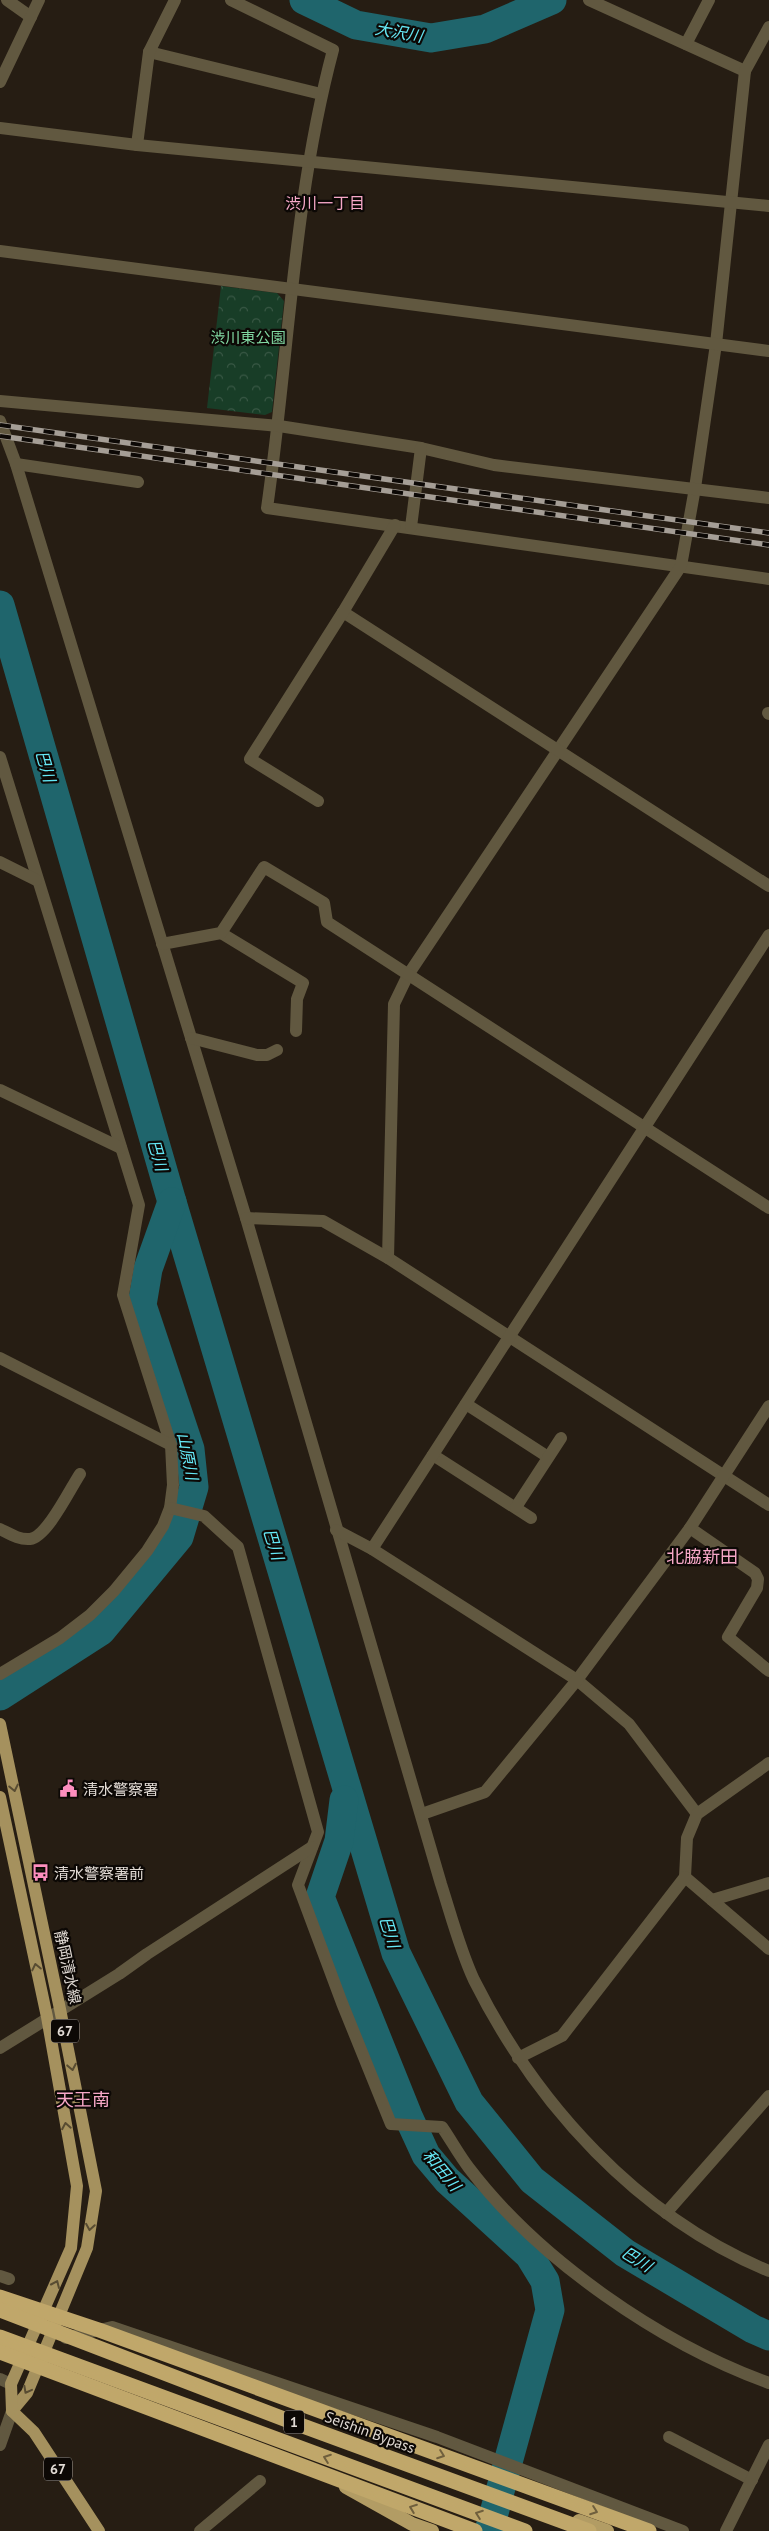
<svg xmlns="http://www.w3.org/2000/svg" width="769" height="2531" font-family="'PT Sans','Noto Sans JP',sans-serif">
  <style>
    .park { fill: url(#park-crowns) }
    .lines { fill: none; stroke-linecap: round; stroke-linejoin: round }
    .river { stroke: #1f656c; stroke-width: 29 }
    .minor { stroke: #615840; stroke-width: 12 }
    .tertiary { stroke: #615840; stroke-width: 12 }
    .primary { stroke: #a5915e; stroke-width: 12 }
    .trunk { stroke: #b29c64; stroke-width: 14 }
    .rail-casing { stroke: #a59e96; stroke-width: 5.5 }
    .rail { stroke: #0c0805; stroke-width: 4; stroke-dasharray: 11; stroke-linecap: butt }
    .motorway-bridge { stroke: #c0a76a; stroke-width: 15 }
    .oneway { stroke: #584c32 }
    .oneway2 { stroke: #6f5f3d }
    .labels { text-anchor: middle; dominant-baseline: central; stroke-width: 4.5; stroke-linejoin: round; paint-order: stroke }
    .shield { fill: #0c0805; stroke: #a19b96; stroke-width: 1 }
    .shield-label { font-size: 14px; font-weight: bold; fill: #e1dad4 }
    .park-label { font-size: 15px; fill: #81d8a2; stroke: #0c0805 }
    .poi-label { font-size: 15px; fill: #e1dad4; stroke: #0c0805; text-anchor: start }
    .street-label { font-size: 15px; fill: #e1dad4; stroke: #0c0805 }
    .water-label { font-size: 16px; font-style: italic; fill: #65e7f5; stroke: #0c0805 }
    .neighbourhood-label { font-size: 16px; fill: #f6a7c7; stroke: #0c0805 }
    .quarter-label { font-size: 18px; fill: #f6a7c7; stroke: #0c0805 }
  </style>
  <defs>
    <pattern id="park-crowns" width="20" height="18" patternUnits="userSpaceOnUse" patternTransform="scale(1.25)"><rect width="20" height="18" fill="#183d27"/><path d="M2 6a3 3 0 1 1 6 0M12 15a3 3 0 1 1 6 0" fill="none" stroke="#395845"/></pattern>
  </defs>
  <rect width="100%" height="100%" fill="#261d13"/>
  <!-- park -->
  <path class="park" d="M 221,286 L 277,293 L 284,301 L 272,412 L 265,415 L 207,408 Z"/>
  <g class="lines">
    <!-- river -->
    <g class="river">
      <path d="M 304,0 L 356,25 L 431,38 L 485,29 L 552,0"/>
      <path d="M 0,605 L 172,1202 L 396,1953 L 469,2102 L 532,2180 L 625,2253 L 753,2329 L 769,2336"/>
      <path d="M 0,1696 L 101,1631 L 179,1537 L 194,1487 L 190,1449 L 142,1305 L 148,1269 L 172,1202"/>
      <path d="M 344,1800 L 339,1841 L 320,1897 L 408,2116 L 426,2155 L 447,2180 L 529,2255 L 545,2281 L 550,2310 L 489,2531"/>
    </g>
    <!-- minor -->
    <g class="minor">
      <path d="M 7,0 L 31,17"/>
      <path d="M 231,0 L 333,50 C 293,200 289,355 267,508 L 769,579"/>
      <path d="M 589,0 L 745,71"/>
      <path d="M 769,27 L 745,71 L 716,344 L 695,488 L 681,566 L 408,975 L 394,1004 L 388,1258 L 769,1505"/>
      <path d="M 686,44 L 709,0"/>
      <path d="M 149,52 L 321,94"/>
      <path d="M 137,145 L 149,52 L 175,0"/>
      <path d="M 0,251 L 769,351"/>
      <path d="M 0,401 L 279,426 L 421,448 L 494,465 L 769,498"/>
      <path d="M 0,421 L 16,464 L 246,1218 L 441,1884 C 451,1915 460,1950 474,1980 C 536,2104 638,2217 769,2271"/>
      <path d="M 16,464 L 138,482"/>
      <path d="M 411,527 L 421,448"/>
      <path d="M 343,612 L 769,886"/>
      <path d="M 768,713 L 769,714"/>
      <path d="M 0,757 L 139,1205 L 123,1295 L 171,1445 L 173,1485 L 170,1508 L 163,1526 L 147,1551 L 114,1591 L 90,1615 L 60,1638 L 0,1674"/>
      <path d="M 318,801 L 250,759 L 343,612 L 395,525"/>
      <path d="M 0,862 L 36,880"/>
      <path d="M 221,933 L 303,983 L 297,999 L 296,1031"/>
      <path d="M 162,944 L 221,933 L 264,867 L 324,903 L 327,922 L 769,1208"/>
      <path d="M 191,1038 L 257,1055 L 267,1055 L 277,1050"/>
      <path d="M 0,1090 L 121,1148"/>
      <path d="M 246,1218 L 323,1221 L 388,1258"/>
      <path d="M 0,1358 L 171,1445"/>
      <path d="M 466,1404 L 548,1457"/>
      <path d="M 433,1455 L 531,1518"/>
      <path d="M 516,1507 L 561,1438"/>
      <path d="M 170,1508 L 204,1516 L 238,1547 L 318,1832 L 298,1885 L 342,2003 L 391,2124 L 442,2127 C 451,2140 459,2155 469,2168 C 539,2260 661,2344 769,2383"/>
      <path d="M 690,1528 L 755,1573 L 758,1579 L 757,1588 L 728,1637 L 769,1671"/>
      <path d="M 0,1529 C 10,1534 19,1540 30,1539 C 47,1537 70,1489 80,1474"/>
      <path d="M 336,1530 L 372,1549 L 577,1680 L 629,1724 L 697,1814"/>
      <path d="M 372,1549 L 769,935"/>
      <path d="M 769,1763 L 697,1814 L 687,1838 L 685,1877 L 769,1949"/>
      <path d="M 422,1814 L 485,1792 L 577,1680 L 690,1528 L 769,1406"/>
      <path d="M 712,1900 L 769,1883"/>
      <path d="M 0,2048 L 119,1974 L 147,1954 L 312,1847"/>
      <path d="M 518,2058 L 562,2036 L 685,1877"/>
      <path d="M 666,2213 L 769,2096"/>
      <path d="M 0,2276 L 9,2279"/>
      <path d="M 66,2338 L 112,2327 L 437,2437 L 683,2531"/>
      <path d="M 0,2379 L 11,2384"/>
      <path d="M 669,2437 L 752,2480"/>
      <path d="M 200,2531 L 260,2481"/>
      <path d="M 726,2531 L 769,2445"/>
    </g>
    <!-- tertiary -->
    <g class="tertiary">
      <path d="M 0,82 L 39,0"/>
      <path d="M 0,128 L 137,145 L 769,206"/>
      <path d="M 0,2445 L 12,2411"/>
    </g>
    <!-- primary -->
    <g class="primary">
      <path d="M 0,1724 L 60,2009 L 96,2191 L 87,2248 L 27,2393 L 12,2411"/>
      <path d="M 0,1797 L 47,2017 L 77,2186 L 71,2248 L 11,2384 L 12,2411 L 34,2432 L 99,2531"/>
    </g>
    <!-- trunk -->
    <g class="trunk">
      <path d="M 346,2487 L 412,2524 L 432,2531"/>
      <path d="M 579,2521 L 607,2531"/>
    </g>
    <defs>
      <g id="rail">
        <path d="M 0,425 L 769,533"/>
        <path d="M 0,436 L 769,545"/>
      </g>
    </defs>
    <!-- rail casing -->
    <use href="#rail" class="rail-casing"/>
    <!-- rail -->
    <use href="#rail" class="rail"/>
    <!-- motorway-bridge -->
    <g class="motorway-bridge">
      <path d="M 0,2297 L 99,2330 L 649,2531"/>
      <path d="M 0,2310 L 292,2422 L 589,2531"/>
      <path d="M 0,2337 L 525,2531"/>
      <path d="M 0,2352 L 475,2531"/>
    </g>
  </g>
  <!-- one-way arrows -->
  <defs><path id="oneway-chevron" d="M-2-3.5L2.5 0L-2 3.5" fill="none" stroke-width="1.6" stroke-linecap="round" stroke-linejoin="round" transform="scale(1.25)"/></defs>
  <g class="oneway">
    <use href="#oneway-chevron" transform="translate(14 1788) rotate(78)"/>
    <use href="#oneway-chevron" transform="translate(36 1967) rotate(-102)"/>
    <use href="#oneway-chevron" transform="translate(72 2067) rotate(79)"/>
    <use href="#oneway-chevron" transform="translate(66 2126) rotate(-100)"/>
    <use href="#oneway-chevron" transform="translate(90 2227) rotate(99)"/>
    <use href="#oneway-chevron" transform="translate(56 2284) rotate(-66)"/>
    <use href="#oneway-chevron" transform="translate(27 2390) rotate(118)"/>
  </g>
  <g class="oneway2">
    <use href="#oneway-chevron" transform="translate(441 2455) rotate(20)"/>
    <use href="#oneway-chevron" transform="translate(327 2458) rotate(-160)"/>
    <use href="#oneway-chevron" transform="translate(413 2508) rotate(-159)"/>
    <use href="#oneway-chevron" transform="translate(594 2511) rotate(20)"/>
    <use href="#oneway-chevron" transform="translate(479 2514) rotate(-160)"/>
  </g>
  <!-- icons -->
  <defs>
    <symbol id="civic-bare" viewBox="-9 -9 18 18"><path d="M-.6-6.5H3V-4.5H.6V-3L4-1V1h2V6H-6V1h2V-1L-.6-3ZM-1.2 2.5V6h2.4V2.5Z" fill="#fd8ebe" stroke="#0c0805" stroke-width="2.5" paint-order="stroke"/></symbol>
    <symbol id="bus-bare" viewBox="-9 -9 18 18"><path d="M-5-6H5V4H4V6H2V4H-2V6H-4V4H-5ZM-3.5-4V0h7V-4ZM-3.5 1.2v1.5H-2V1.2ZM2 1.2v1.5H3.5V1.2Z" fill="#fd8ebe" stroke="#0c0805" stroke-width="2.5" paint-order="stroke"/></symbol>
  </defs>
  <g fill-rule="evenodd">
    <use href="#civic-bare" x="56" y="1776" width="25" height="25"/>
    <use href="#bus-bare" x="28" y="1860" width="25" height="25"/>
  </g>
  <g class="labels">
    <!-- shield labels -->
    <g class="shield">
      <rect x="51" y="2019.5" width="28" height="23" rx="4"/>
      <rect x="284" y="2410.5" width="20" height="23" rx="4"/>
      <rect x="44" y="2457.5" width="28" height="23" rx="4"/>
    </g>
    <g class="shield-label">
      <text x="65" y="2031">67</text>
      <text x="294" y="2422">1</text>
      <text x="58" y="2469">67</text>
    </g>
    <!-- park labels -->
    <g class="park-label">
      <text x="248" y="337">渋川東公園</text>
    </g>
    <!-- poi labels -->
    <g class="poi-label">
      <text x="83" y="1789">清水警察署</text>
      <text x="54" y="1873">清水警察署前</text>
    </g>
    <!-- street labels -->
    <g class="street-label">
      <text transform="translate(68 1967) rotate(78)">静岡清水線</text>
      <text transform="translate(370 2432) rotate(20)">Seishin Bypass</text>
    </g>
    <!-- water labels -->
    <g class="water-label">
      <text transform="translate(399 32) rotate(10)">大沢川</text>
      <text transform="translate(46 766) rotate(74)">巴川</text>
      <text transform="translate(158 1155) rotate(74)">巴川</text>
      <text transform="translate(188 1456) rotate(79)">山原川</text>
      <text transform="translate(274 1544) rotate(73)">巴川</text>
      <text transform="translate(390 1932) rotate(73)">巴川</text>
      <text transform="translate(442 2170) rotate(50)">和田川</text>
      <text transform="translate(637 2259) rotate(32)">巴川</text>
    </g>
    <!-- neighbourhood labels -->
    <g class="neighbourhood-label">
      <text x="325" y="203">渋川一丁目</text>
    </g>
    <!-- quarter labels -->
    <g class="quarter-label">
      <text x="702" y="1556">北脇新田</text>
      <text x="83" y="2099">天王南</text>
    </g>
  </g>
</svg>
